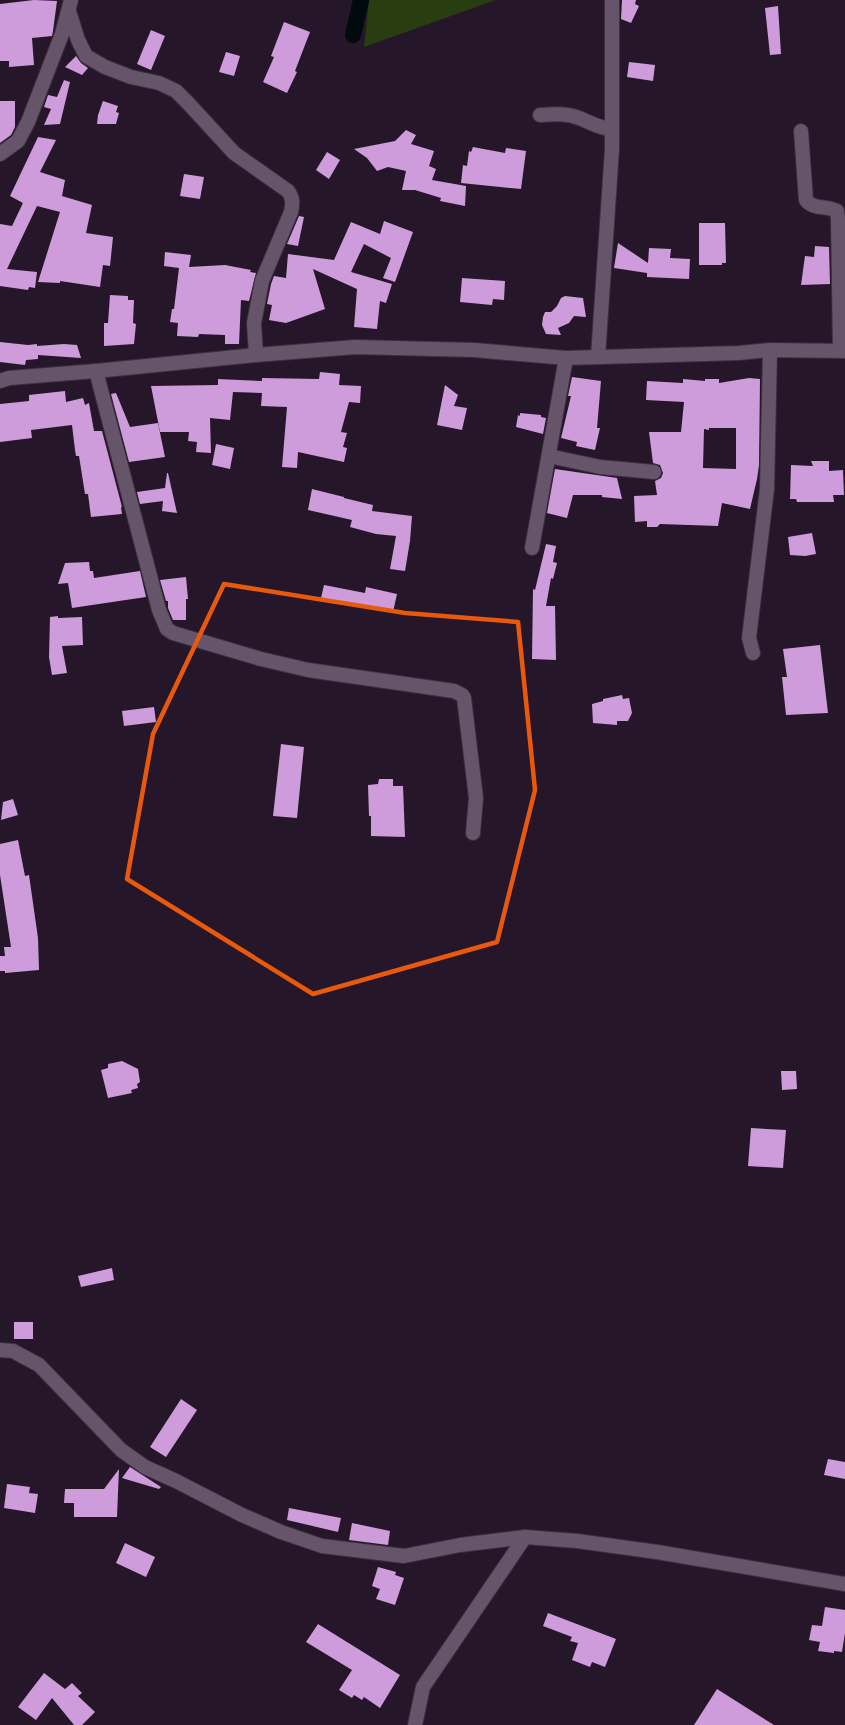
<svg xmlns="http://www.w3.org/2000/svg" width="845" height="1725" font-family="Lato,sans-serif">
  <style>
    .green { fill: #283d10 }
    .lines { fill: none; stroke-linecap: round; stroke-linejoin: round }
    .canal { stroke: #010b0e; stroke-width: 16 }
    .building { fill: #ce9cdb; fill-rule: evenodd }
    .street-casing { stroke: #3a303e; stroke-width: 16 }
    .street { stroke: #66546b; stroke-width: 14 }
    .marked { fill: none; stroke: #e8590c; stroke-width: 4.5; stroke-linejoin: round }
  </style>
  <rect width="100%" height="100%" fill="#251629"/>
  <!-- green -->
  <path class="green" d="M 369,0 L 496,0 L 364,47 Z"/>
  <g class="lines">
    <!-- canal -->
    <path class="canal" d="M 353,35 L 361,0"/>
  </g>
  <!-- building -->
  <g class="building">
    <path d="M 34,0 L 57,1 L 53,31 L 52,36 L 32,38 L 34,65 L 9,67 L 9,61 L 0,61 L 0,4 Z"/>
    <path d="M 622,0 L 636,0 L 635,4 L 639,6 L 631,23 L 621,19 Z"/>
    <path d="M 778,6 L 781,54 L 770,55 L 765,8 Z"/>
    <path d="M 284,22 L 310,32 L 295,71 L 297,72 L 287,93 L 263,82 L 274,57 L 271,56 Z"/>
    <path d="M 151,30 L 165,36 L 151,70 L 137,64 Z"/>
    <path d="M 226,52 L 240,56 L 234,76 L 219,72 Z"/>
    <path d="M 76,56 L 81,63 L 88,68 L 82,75 L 65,67 Z"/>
    <path d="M 629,62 L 655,65 L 653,81 L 627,77 Z"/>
    <path d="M 64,80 L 70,82 L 60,124 L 44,125 L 51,109 L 44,107 L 48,95 L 57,97 Z"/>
    <path d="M 0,101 L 15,101 L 15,127 L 11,135 L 0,143 Z"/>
    <path d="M 103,101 L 118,106 L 116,112 L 119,113 L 116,124 L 97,124 L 98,115 Z"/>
    <path d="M 406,130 L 416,135 L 411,144 L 434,151 L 429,166 L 436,169 L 432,180 L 466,186 L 465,206 L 440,201 L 441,198 L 415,190 L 402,190 L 406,171 L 388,167 L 377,171 L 367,158 L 354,149 L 395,141 Z"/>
    <path d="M 38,137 L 56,140 L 40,172 L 65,180 L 62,196 L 92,205 L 86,233 L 113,237 L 110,266 L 103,265 L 100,287 L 60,281 L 60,283 L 38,282 L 60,212 L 37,206 L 7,269 L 37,272 L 35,288 L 29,287 L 28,290 L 0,286 L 0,224 L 12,226 L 23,203 L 10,196 Z"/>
    <path d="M 473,147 L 505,153 L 506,148 L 526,151 L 521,189 L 461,183 L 463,165 L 467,166 L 469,151 L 471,152 Z"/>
    <path d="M 327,152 L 340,160 L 329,179 L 316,170 Z"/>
    <path d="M 184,174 L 204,177 L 200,199 L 180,196 Z"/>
    <path d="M 299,216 L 304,217 L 298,246 L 287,244 Z"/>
    <path d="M 384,221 L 413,232 L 395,282 L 383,278 L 391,258 L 364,244 L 351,272 L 392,284 L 386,303 L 380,301 L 377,329 L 354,327 L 357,289 L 313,269 L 325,309 L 286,323 L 269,320 L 272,305 L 267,304 L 271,284 L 274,276 L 286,278 L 288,254 L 334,260 L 351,222 L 380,234 Z"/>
    <path d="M 699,223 L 725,223 L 726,263 L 722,263 L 722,265 L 699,265 Z"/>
    <path d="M 618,243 L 648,263 L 649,248 L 671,249 L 670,258 L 690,259 L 689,279 L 647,277 L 647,273 L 614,268 Z"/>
    <path d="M 815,246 L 829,247 L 830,284 L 801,285 L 805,256 L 814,257 Z"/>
    <path d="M 165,252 L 191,255 L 189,267 L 225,265 L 251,270 L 250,272 L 256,273 L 249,301 L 241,300 L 239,344 L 225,344 L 225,335 L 199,334 L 198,337 L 177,336 L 178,323 L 170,322 L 172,309 L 174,309 L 179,268 L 164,266 Z"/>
    <path d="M 462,278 L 505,281 L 504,300 L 493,299 L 492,305 L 460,302 Z"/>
    <path d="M 110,295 L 128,296 L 128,300 L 134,300 L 133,323 L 136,324 L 134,344 L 104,346 L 104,323 L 108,323 Z"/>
    <path d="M 565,296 L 583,298 L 586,317 L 574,316 L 569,323 L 558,328 L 561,335 L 546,334 L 542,325 L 543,317 L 545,312 L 551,312 L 557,306 L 561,298 Z"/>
    <path d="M 0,342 L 28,345 L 37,344 L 37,346 L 64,344 L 77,345 L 81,358 L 38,355 L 38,359 L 26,360 L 25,365 L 0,362 Z"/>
    <path d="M 320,372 L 340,374 L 339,385 L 361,386 L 360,403 L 349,402 L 341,432 L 347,433 L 343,447 L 347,448 L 344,462 L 298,452 L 297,468 L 282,467 L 287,407 L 261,406 L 262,393 L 233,392 L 230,420 L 210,418 L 211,453 L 196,452 L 197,442 L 188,441 L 189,432 L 160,432 L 151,386 L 218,385 L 218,379 L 262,381 L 262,378 L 319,379 Z"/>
    <path d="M 572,377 L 601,381 L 597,428 L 600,428 L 595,450 L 576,446 L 577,442 L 561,438 L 571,396 L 568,396 Z"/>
    <path d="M 749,378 L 760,379 L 759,465 L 757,479 L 750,509 L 722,503 L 718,526 L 660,524 L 657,527 L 647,527 L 647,521 L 635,522 L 634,496 L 657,495 L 655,481 L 661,478 L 663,473 L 660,465 L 653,463 L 649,432 L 681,432 L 684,402 L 646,400 L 647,381 L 683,383 L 683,379 L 705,381 L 705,379 L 719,379 L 719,383 ZM 709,428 L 736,428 L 736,469 L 703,468 L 704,429 L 709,430 Z"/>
    <path d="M 445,385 L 458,395 L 454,406 L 467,408 L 462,430 L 437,425 Z"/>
    <path d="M 65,391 L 66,402 L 83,398 L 85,405 L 89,403 L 94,431 L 102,431 L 122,507 L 121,507 L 122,514 L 91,517 L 88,494 L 85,494 L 79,456 L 76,456 L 75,450 L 72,425 L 31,430 L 32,438 L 0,442 L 0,404 L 29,401 L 29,395 Z"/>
    <path d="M 116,393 L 130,427 L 158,423 L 165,457 L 129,462 L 111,394 Z"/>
    <path d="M 520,413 L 541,415 L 541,417 L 546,418 L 543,434 L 516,427 L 518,415 L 520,416 Z"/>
    <path d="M 216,444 L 234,448 L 230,469 L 212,465 Z"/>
    <path d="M 811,461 L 829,461 L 829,471 L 843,470 L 844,495 L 833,495 L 834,502 L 797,502 L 796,499 L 790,499 L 791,465 L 813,466 Z"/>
    <path d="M 555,469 L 617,478 L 622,499 L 602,497 L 602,495 L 573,495 L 567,518 L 547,513 Z"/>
    <path d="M 167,473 L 168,473 L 177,513 L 162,511 L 163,501 L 140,504 L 137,492 L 165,488 Z"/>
    <path d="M 312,489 L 344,497 L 344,498 L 373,505 L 372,511 L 412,516 L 410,541 L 405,571 L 390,569 L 396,536 L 376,534 L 350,527 L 352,520 L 308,510 Z"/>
    <path d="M 812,533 L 816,554 L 805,556 L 790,555 L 788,537 Z"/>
    <path d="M 546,544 L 556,546 L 553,562 L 557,563 L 553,579 L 551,578 L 546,606 L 555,606 L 556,660 L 532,659 L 533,589 L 535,590 Z"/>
    <path d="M 89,562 L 90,571 L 93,571 L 94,578 L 140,571 L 146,597 L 72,608 L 68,583 L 58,584 L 65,563 Z"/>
    <path d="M 186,577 L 188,599 L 186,599 L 186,620 L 173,620 L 168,608 L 168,601 L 166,601 L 160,580 Z"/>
    <path d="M 324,585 L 365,593 L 366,587 L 397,594 L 393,612 L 321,598 Z"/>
    <path d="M 58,616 L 58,618 L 82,617 L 83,645 L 62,646 L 67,673 L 52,675 L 49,657 L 50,617 Z"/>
    <path d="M 820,645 L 828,713 L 786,715 L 782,677 L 787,677 L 783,649 Z"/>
    <path d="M 622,695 L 623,699 L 629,698 L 632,713 L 628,721 L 617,721 L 617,725 L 593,723 L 592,704 L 603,701 L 603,699 Z"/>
    <path d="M 154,707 L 156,722 L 124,726 L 122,711 Z"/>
    <path d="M 281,744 L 304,747 L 297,818 L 273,816 Z"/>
    <path d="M 379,779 L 393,779 L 393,786 L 403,786 L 405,837 L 371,836 L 371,816 L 369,816 L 368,785 L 378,784 Z"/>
    <path d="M 13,799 L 18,815 L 1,820 L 3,802 Z"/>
    <path d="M 18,840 L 25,876 L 29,875 L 38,938 L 39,970 L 5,973 L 5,971 L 0,971 L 0,956 L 5,956 L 4,947 L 11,947 L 0,875 L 0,844 Z"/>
    <path d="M 122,1061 L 138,1069 L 140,1082 L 137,1084 L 138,1088 L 131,1090 L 132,1093 L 108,1098 L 101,1070 L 108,1068 L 108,1064 Z"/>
    <path d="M 781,1071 L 796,1071 L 797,1089 L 782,1090 Z"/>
    <path d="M 751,1128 L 786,1130 L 783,1168 L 748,1166 Z"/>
    <path d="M 112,1268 L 114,1280 L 81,1287 L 78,1276 Z"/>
    <rect x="14" y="1322" width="19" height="17"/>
    <path d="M 181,1399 L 197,1410 L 166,1457 L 150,1447 Z"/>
    <path d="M 828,1459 L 845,1462 L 845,1479 L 824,1475 Z"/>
    <path d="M 130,1467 L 161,1487 L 159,1489 L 122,1478 Z"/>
    <path d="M 119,1469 L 117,1517 L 74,1517 L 74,1503 L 64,1503 L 65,1489 L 104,1489 Z"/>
    <path d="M 7,1484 L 30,1487 L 29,1493 L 38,1494 L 35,1513 L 4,1508 Z"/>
    <path d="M 289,1508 L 341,1518 L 338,1532 L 287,1520 Z"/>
    <path d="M 352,1523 L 390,1531 L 388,1545 L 349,1540 Z"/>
    <path d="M 125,1543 L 155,1557 L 146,1577 L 116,1563 Z"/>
    <path d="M 378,1567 L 396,1572 L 395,1575 L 404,1578 L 395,1605 L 376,1599 L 380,1589 L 372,1586 Z"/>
    <path d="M 825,1607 L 845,1610 L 845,1633 L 842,1652 L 834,1651 L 834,1653 L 818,1651 L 820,1642 L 809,1640 L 812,1625 L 822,1626 Z"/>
    <path d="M 548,1613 L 616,1639 L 605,1667 L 592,1662 L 590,1667 L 572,1660 L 578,1643 L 570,1641 L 572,1637 L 543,1626 Z"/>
    <path d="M 318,1624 L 400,1675 L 380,1708 L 364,1697 L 362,1700 L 354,1695 L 352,1698 L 339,1690 L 352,1670 L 306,1642 Z"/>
    <path d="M 44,1673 L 65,1689 L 72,1683 L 82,1693 L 78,1696 L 95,1712 L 82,1725 L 74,1725 L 52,1698 L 36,1720 L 18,1707 Z"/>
    <path d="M 717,1689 L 774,1725 L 694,1725 Z"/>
  </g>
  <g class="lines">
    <defs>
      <g id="street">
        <path d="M 69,11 L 78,40 L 86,56 L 105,67 L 131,77 L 159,83 L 176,91 L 188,103 L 234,153 L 288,191 C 293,198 293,203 291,212 L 262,281 L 254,323 L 256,355"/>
        <path d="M 540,115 C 554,114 566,113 579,118 C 590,122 600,129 612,129"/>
        <path d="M 801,131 L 806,200 C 813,210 826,205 837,211 L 838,218 L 840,351"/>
        <path d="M 0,154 L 18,141 L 28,122 L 62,34 L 71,0"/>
        <path d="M 598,357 L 612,149 L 612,0"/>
        <path d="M 96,371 L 159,610 L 167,629 L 173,633 L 261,659 L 308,670 L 454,691 L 462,695 L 464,698 L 476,798 L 473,833"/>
        <path d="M 0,381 L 9,378 L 96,371 L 256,355 L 355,347 L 474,350 L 566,358 L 739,353 L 770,350 L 845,351"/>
        <path d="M 549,456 L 600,467 L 654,472"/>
        <path d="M 532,548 L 566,358"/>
        <path d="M 753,653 L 749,638 L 767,489 L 770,350"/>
        <path d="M 0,1350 L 13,1351 L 39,1365 L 121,1450 L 145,1467 L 176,1481 L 242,1515 L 281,1532 L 322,1546 L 404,1556 L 460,1545 L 525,1537 L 577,1541 L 657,1552 L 845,1584"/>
        <path d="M 415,1725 L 423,1687 L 525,1537"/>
      </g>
    </defs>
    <!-- street casing -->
    <use href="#street" class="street-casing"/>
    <!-- street -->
    <use href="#street" class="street"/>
  </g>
  <!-- marked area -->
  <path class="marked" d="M 224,584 L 405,613 L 518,622 L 535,790 L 497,942 L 313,994 L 127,879 L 153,734 Z"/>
</svg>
